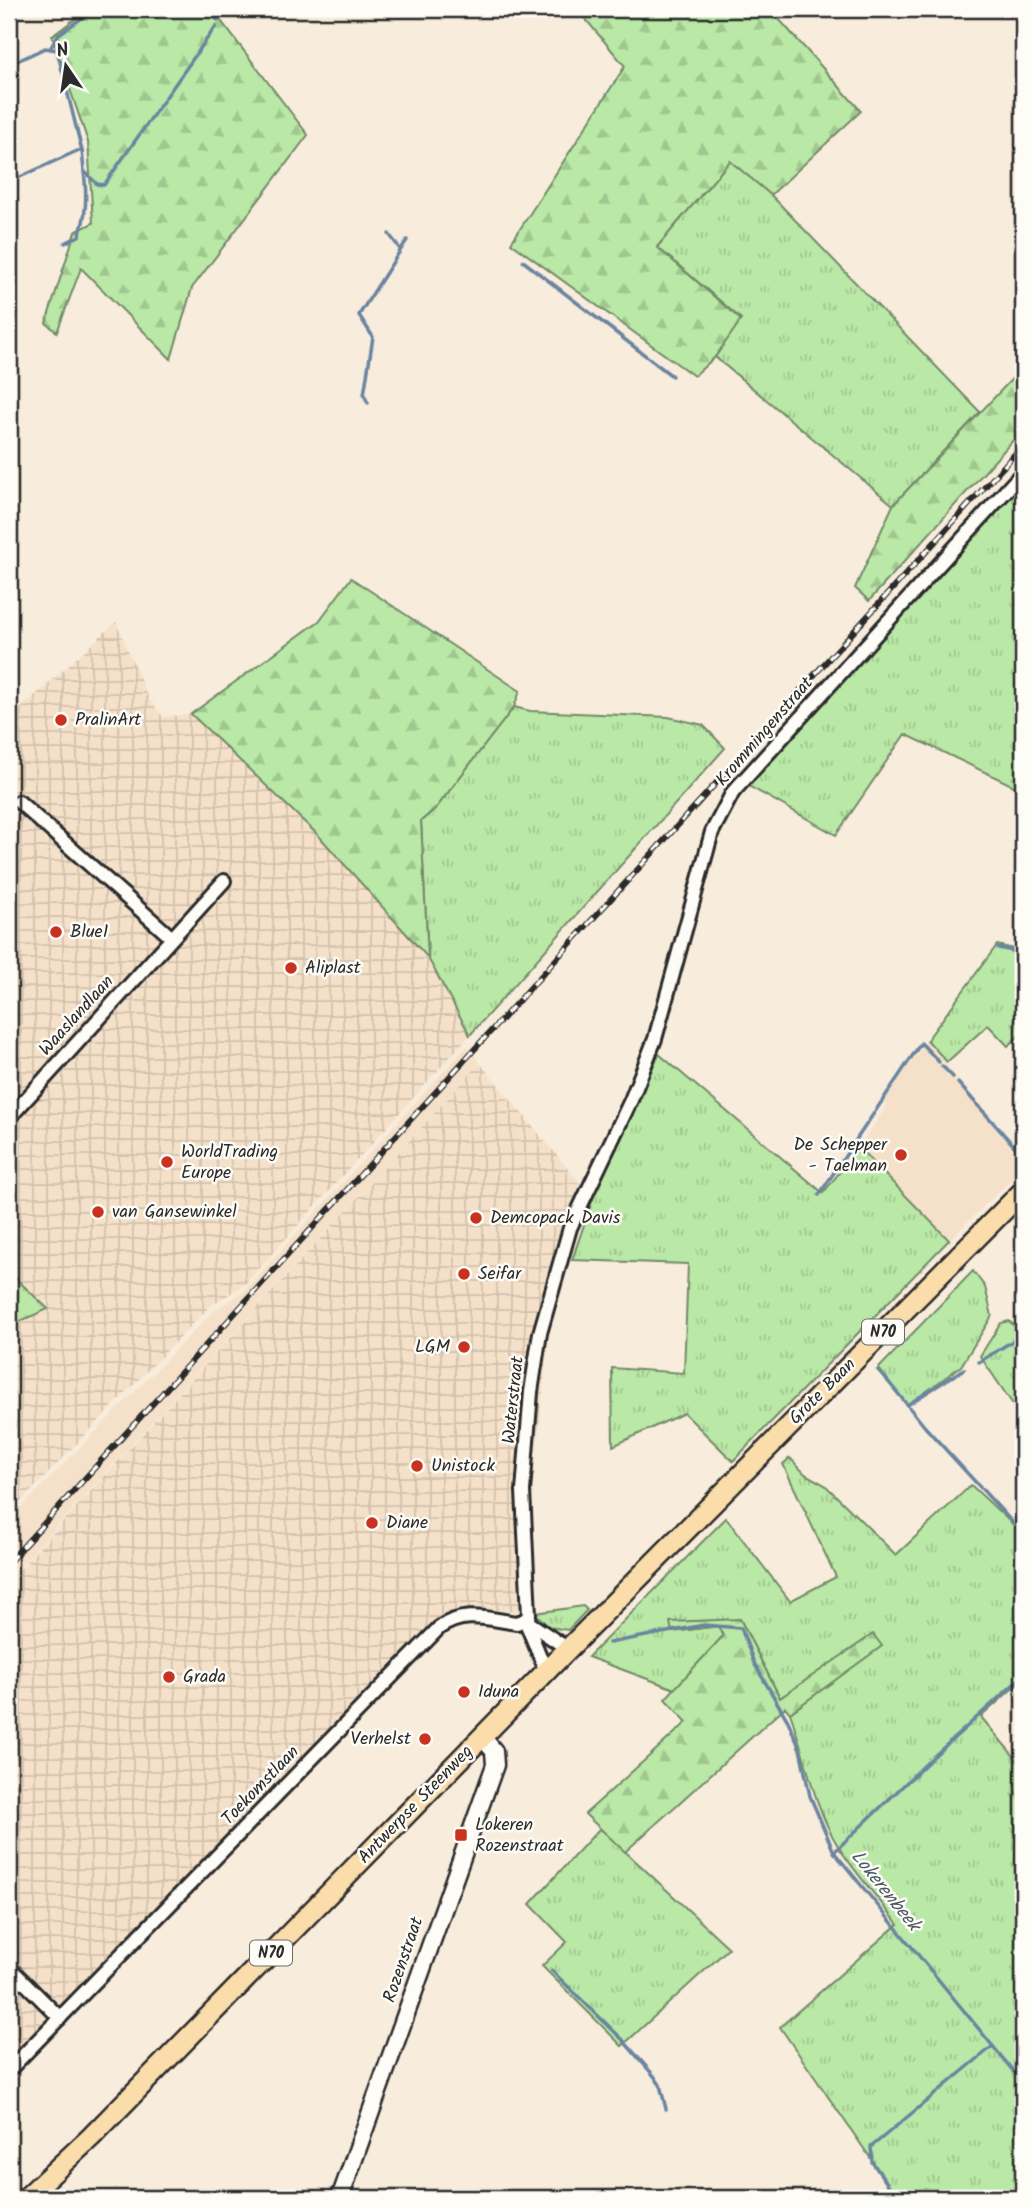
<svg xmlns="http://www.w3.org/2000/svg" width="1032" height="2207" font-family="Kalam,sans-serif">
  <style>
    .built { fill: #f5e1c9 }
    .industrial { fill: url(#industrial-grid) }
    .grass { fill: url(#grass-tufts); stroke: #728a68; stroke-width: 2 }
    .forest { fill: url(#forest-firs); stroke: #728a68; stroke-width: 2 }
    .lines { fill: none; stroke-linecap: round; stroke-linejoin: round }
    .stream { stroke: #6b85a0; stroke-width: 3.5 }
    .minor-casing { stroke: #2b2b2b; stroke-width: 18 }
    .tertiary-casing { stroke: #2b2b2b; stroke-width: 21 }
    .primary-casing { stroke: #2b2b2b; stroke-width: 24 }
    .minor { stroke: #fdfcf7; stroke-width: 12 }
    .tertiary { stroke: #fdfcf7; stroke-width: 16 }
    .primary { stroke: #faddab; stroke-width: 19 }
    .rail-casing { stroke: #2b2b2b; stroke-width: 6 }
    .rail { stroke: #fdfcf7; stroke-width: 3.5; stroke-dasharray: 10; stroke-linecap: butt }
    .poi-dot { fill: #c8321e; stroke: #fdfcf7; stroke-width: 2.5 }
    .labels { text-anchor: middle; dominant-baseline: central; stroke-width: 5; stroke-linejoin: round; paint-order: stroke }
    .shield { fill: #fdfcf7; stroke: #6a6a68; stroke-width: 2 }
    .shield-label { font-size: 16px; font-weight: bold; fill: #2b2b2b }
    .poi-label { font-size: 18px; fill: #2b2b2b; stroke: #fdfcf7; text-anchor: start }
    .street-label { font-size: 18px; fill: #2b2b2b; stroke: #fdfcf7 }
    .water-label { font-size: 19px; font-style: italic; fill: #4b5866; stroke: #fdfcf7 }
  </style>
  <defs>
    <pattern id="industrial-grid" width="8" height="8" patternUnits="userSpaceOnUse" patternTransform="scale(1.75)"><rect width="8" height="8" fill="#f5e1c9"/><path d="M0 4h8M4 0v8" fill="none" stroke="#d2c1ad"/></pattern>
    <pattern id="grass-tufts" width="24" height="20" patternUnits="userSpaceOnUse" patternTransform="scale(1.75)"><rect width="24" height="20" fill="#bae8a6"/><path d="M3 7l-1-3M5 7V3M7 7l1-3M15 17l-1-3M17 17v-4M19 17l1-3" fill="none" stroke="#a0c78f"/></pattern>
    <pattern id="forest-firs" width="22" height="20" patternUnits="userSpaceOnUse" patternTransform="scale(1.75)"><rect width="22" height="20" fill="#bae8a6"/><path d="M5 1l3.5 6h-7zM16 11l3.5 6h-7z" fill="#a0c78f"/></pattern>
  </defs>
  <rect width="100%" height="100%" fill="#f8ecdc"/>
  <filter id="ink" filterUnits="userSpaceOnUse"><feTurbulence type="fractalNoise" baseFrequency=".0143" numOctaves="2"/><feDisplacementMap in="SourceGraphic" scale="14" xChannelSelector="R" yChannelSelector="G"/><feConvolveMatrix kernelMatrix="1 2 1 2 8 2 1 2 1" color-interpolation-filters="sRGB"/></filter>
  <g filter="url(#ink)">
    <!-- built -->
    <g class="built">
      <path d="M 927,1040 L 1023,1163 L 1023,1168 L 949,1240 L 859,1148 L 887,1105 L 883,1102 Z"/>
      <path d="M 467,1046 L 480,1063 L 9,1579 L 9,1520 L 215,1310 L 241,1294 Z"/>
    </g>
    <!-- industrial -->
    <g class="industrial">
      <path d="M 116,622 L 148,697 L 163,717 L 191,714 L 318,835 L 428,958 L 470,1035 L 245,1284 L 209,1307 L 9,1514 L 9,719 Z"/>
      <path d="M 480,1063 L 589,1194 L 569,1255 L 549,1336 L 531,1495 L 537,1613 L 482,1609 L 454,1622 L 9,2081 L 9,1581 Z"/>
    </g>
    <!-- grass -->
    <g class="grass">
      <path d="M 730,160 L 771,195 L 980,412 L 893,505 L 715,357 L 741,319 L 657,247 Z"/>
      <path d="M 1023,479 L 1023,780 L 1018,788 L 905,734 L 836,835 L 747,785 Z"/>
      <path d="M 514,707 L 530,711 L 668,717 L 703,725 L 725,748 L 470,1035 L 428,958 L 421,821 L 436,808 Z"/>
      <path d="M 997,945 L 1023,951 L 1023,1032 L 1008,1046 L 988,1025 L 947,1062 L 927,1040 Z"/>
      <path d="M 659,1054 L 823,1193 L 859,1148 L 949,1240 L 733,1461 L 684,1413 L 613,1446 L 612,1368 L 684,1373 L 688,1264 L 572,1260 L 597,1187 Z"/>
      <path d="M 973,1271 L 985,1287 L 992,1316 L 961,1366 L 908,1405 L 877,1370 Z"/>
      <path d="M 1009,1321 L 1023,1334 L 1023,1419 L 980,1356 L 1001,1323 Z"/>
      <path d="M 790,1458 L 805,1474 L 825,1485 L 896,1555 L 971,1485 L 1023,1534 L 1023,1679 L 981,1717 L 1023,1767 L 1023,2198 L 1014,2198 L 1007,2189 L 993,2198 L 898,2198 L 780,2027 L 898,1924 C 879,1899 855,1873 838,1846 C 813,1805 806,1757 790,1713 L 881,1646 L 873,1635 L 780,1698 L 740,1619 L 672,1632 L 719,1626 L 723,1636 L 675,1689 L 588,1657 L 726,1518 L 790,1601 L 836,1577 L 783,1464 Z"/>
      <path d="M 583,1606 L 587,1610 L 568,1630 L 549,1627 L 535,1613 Z"/>
      <path d="M 600,1828 L 729,1948 L 622,2046 L 542,1966 L 567,1942 L 530,1904 Z"/>
    </g>
    <!-- forest -->
    <g class="forest">
      <path d="M 88,9 L 212,9 L 308,135 L 192,288 L 171,359 L 81,268 L 57,332 L 46,323 L 75,232 L 93,223 L 88,142 L 52,36 Z"/>
      <path d="M 577,9 L 770,9 L 861,111 L 771,195 L 730,161 L 657,247 L 741,320 L 715,357 L 694,376 L 511,243 L 625,66 Z"/>
      <path d="M 1023,367 L 1023,429 L 869,601 L 855,588 L 893,505 Z"/>
      <path d="M 351,578 L 520,691 L 514,707 L 436,808 L 421,821 L 428,958 L 318,835 L 191,714 L 319,621 Z"/>
      <path d="M 9,1272 L 48,1309 L 9,1326 Z"/>
      <path d="M 740,1619 L 780,1698 L 873,1634 L 882,1646 L 790,1713 L 785,1707 L 625,1852 L 585,1814 L 687,1722 L 665,1699 L 723,1636 L 718,1626 L 672,1632 L 670,1622 Z"/>
    </g>
    <g class="lines">
      <!-- stream -->
      <g class="stream">
        <path d="M 204,9 L 218,20 L 227,9"/>
        <path d="M 51,47 L 59,34 L 95,9"/>
        <path d="M 9,65 L 45,48 L 57,50 L 82,151"/>
        <path d="M 9,182 L 77,151 L 82,151 L 84,171 L 97,184 L 104,185 L 216,26"/>
        <path d="M 389,234 L 400,249"/>
        <path d="M 65,243 L 79,236 C 87,215 87,194 84,172"/>
        <path d="M 523,261 L 672,376"/>
        <path d="M 368,403 L 364,395 L 373,337 L 359,315 L 407,240"/>
        <path d="M 1021,773 L 1023,773"/>
        <path d="M 998,948 L 1023,953"/>
        <path d="M 942,1066 L 953,1077"/>
        <path d="M 958,1083 L 1023,1156"/>
        <path d="M 819,1195 L 921,1043 L 939,1062"/>
        <path d="M 979,1362 L 1019,1337"/>
        <path d="M 879,1370 L 925,1427 L 1023,1534"/>
        <path d="M 907,1405 L 964,1369"/>
        <path d="M 609,1643 L 704,1625 L 741,1628 L 754,1663 L 788,1721 L 800,1749 L 810,1796 L 834,1852 L 1023,2083"/>
        <path d="M 834,1852 L 933,1757 L 1023,1676"/>
        <path d="M 552,1971 L 622,2039 L 655,2077 L 660,2085 L 666,2109"/>
        <path d="M 897,2198 L 872,2162 L 871,2147 L 993,2046"/>
      </g>
      <defs>
        <g id="minor">
          <path d="M 19,802 L 172,938"/>
          <path d="M 9,1118 L 224,881"/>
          <path d="M 525,1620 L 529,1615 L 523,1491 L 531,1392 L 540,1333 L 570,1228 L 631,1100 L 655,1039 L 712,832 L 733,792 L 1023,472"/>
          <path d="M 525,1620 L 546,1671"/>
          <path d="M 9,1967 L 60,2018"/>
          <path d="M 9,2070 L 439,1628 C 464,1610 488,1619 517,1623 L 525,1620 L 568,1649"/>
        </g>
        <path id="tertiary" d="M 340,2198 L 495,1765 L 494,1751 L 482,1737"/>
        <path id="primary" d="M 26,2198 L 91,2137 L 568,1649 L 1023,1191"/>
      </defs>
      <!-- minor casing -->
      <use href="#minor" class="minor-casing"/>
      <!-- tertiary casing -->
      <use href="#tertiary" class="tertiary-casing"/>
      <!-- primary casing -->
      <use href="#primary" class="primary-casing"/>
      <!-- minor -->
      <use href="#minor" class="minor"/>
      <!-- tertiary -->
      <use href="#tertiary" class="tertiary"/>
      <!-- primary -->
      <use href="#primary" class="primary"/>
      <defs>
        <path id="rail" d="M 9,1562 L 1023,445"/>
      </defs>
      <!-- rail casing -->
      <use href="#rail" class="rail-casing"/>
      <!-- rail -->
      <use href="#rail" class="rail"/>
    </g>
  </g>
  <!-- markers -->
  <g class="poi-dot">
    <circle cx="61" cy="720" r="7"/>
    <circle cx="56" cy="932" r="7"/>
    <circle cx="291" cy="968" r="7"/>
    <circle cx="901" cy="1155" r="7"/>
    <circle cx="167" cy="1162" r="7"/>
    <circle cx="98" cy="1212" r="7"/>
    <circle cx="476" cy="1218" r="7"/>
    <circle cx="464" cy="1274" r="7"/>
    <circle cx="464" cy="1347" r="7"/>
    <circle cx="417" cy="1466" r="7"/>
    <circle cx="372" cy="1523" r="7"/>
    <circle cx="169" cy="1677" r="7"/>
    <circle cx="464" cy="1692" r="7"/>
    <circle cx="425" cy="1739" r="7"/>
    <rect x="454" y="1828" width="14" height="14" rx="3.5"/>
  </g>
  <g class="labels">
    <!-- shield labels -->
    <g class="shield">
      <rect x="862" y="1319.5" width="42" height="25" rx="5"/>
      <rect x="250" y="1940.5" width="42" height="25" rx="5"/>
    </g>
    <g class="shield-label">
      <text x="883" y="1332">N70</text>
      <text x="271" y="1953">N70</text>
    </g>
    <!-- poi labels -->
    <g class="poi-label">
      <text x="75" y="720">PralinArt</text>
      <text x="70" y="932">Blue1</text>
      <text x="305" y="968">Aliplast</text>
      <text x="887" y="1145" text-anchor="end">De Schepper<tspan x="887" dy="21">- Taelman</tspan></text>
      <text x="181" y="1152">WorldTrading<tspan x="181" dy="21">Europe</tspan></text>
      <text x="112" y="1212">van Gansewinkel</text>
      <text x="490" y="1218">Demcopack Davis</text>
      <text x="478" y="1274">Seifar</text>
      <text x="450" y="1347" text-anchor="end">LGM</text>
      <text x="431" y="1466">Unistock</text>
      <text x="386" y="1523">Diane</text>
      <text x="183" y="1677">Grada</text>
      <text x="478" y="1692">Iduna</text>
      <text x="411" y="1739" text-anchor="end">Verhelst</text>
      <text x="475" y="1825">Lokeren<tspan x="475" dy="21">Rozenstraat</tspan></text>
    </g>
    <!-- street labels -->
    <g class="street-label">
      <text transform="translate(765 732) rotate(-49)">Krommingenstraat</text>
      <text transform="translate(77 1016) rotate(-48)">Waaslandlaan</text>
      <text transform="translate(823 1392) rotate(-45)">Grote Baan</text>
      <text transform="translate(514 1400) rotate(-84)">Waterstraat</text>
      <text transform="translate(261 1786) rotate(-46)">Toekomstlaan</text>
      <text transform="translate(416 1805) rotate(-46)">Antwerpse Steenweg</text>
      <text transform="translate(404 1960) rotate(-71)">Rozenstraat</text>
    </g>
    <!-- water labels -->
    <g class="water-label">
      <text transform="translate(885 1891) rotate(51)">Lokerenbeek</text>
    </g>
  </g>
  <!-- margin -->
  <rect width="1032" height="2207" fill="none" stroke="#fdfcf7" stroke-width="35"/>
  <rect x="18" y="18" width="997" height="2172" fill="none" stroke="#2b2b2b" stroke-width="2.5" filter="url(#ink)"/>
  <!-- north arrow -->
  <g transform="translate(66 66) rotate(347)" stroke="#fdfcf7" stroke-width="5" paint-order="stroke">
  <path d="M0-5L12 26L0 18L-12 26Z" fill="#2b2b2b"/>
  <text y="-10" font-size="19" font-weight="bold" text-anchor="middle" fill="#2b2b2b">N</text>
  </g>
</svg>
